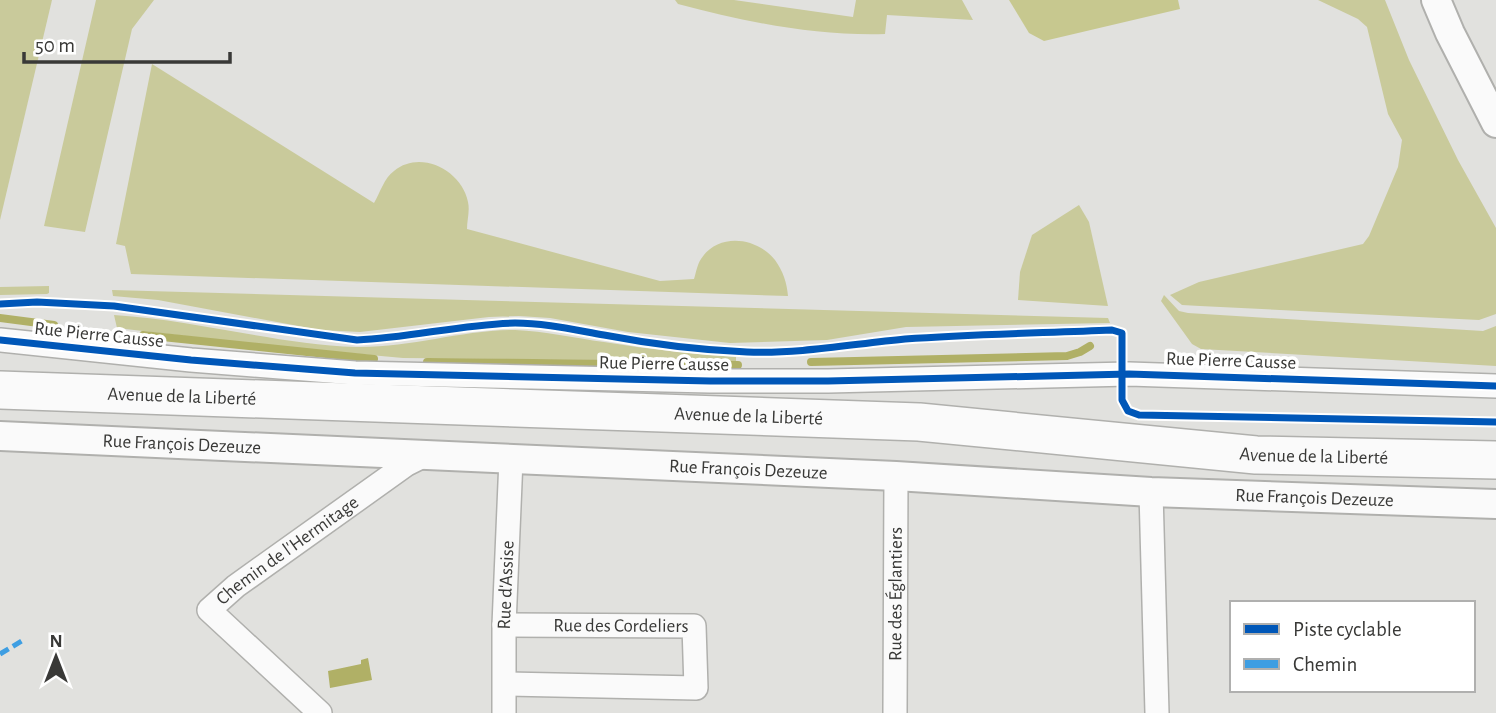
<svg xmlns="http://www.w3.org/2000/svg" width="1496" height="713" font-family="'Alegreya Sans',sans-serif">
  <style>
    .green { fill: #c9ca9b }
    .forest { fill: #c7c88f }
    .water { fill: #b0b066 }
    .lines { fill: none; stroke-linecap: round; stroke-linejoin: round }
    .stream { stroke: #b0b066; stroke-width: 8 }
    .minor-casing { stroke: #b0b0ad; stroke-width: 26 }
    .tertiary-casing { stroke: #b0b0ad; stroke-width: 32 }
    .primary-casing { stroke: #b0b0ad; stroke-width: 40 }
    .minor { stroke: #fafafa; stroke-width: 23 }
    .tertiary { stroke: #fafafa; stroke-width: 28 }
    .primary { stroke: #fafafa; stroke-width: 37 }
    .quiet { stroke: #3e9ee2; stroke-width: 5; stroke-dasharray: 10 5; stroke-linecap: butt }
    .cycleway-casing { stroke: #fff; stroke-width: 11 }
    .cycleway { stroke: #0057b8; stroke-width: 7 }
    .labels { text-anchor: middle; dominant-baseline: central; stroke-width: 7; stroke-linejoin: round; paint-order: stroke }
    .street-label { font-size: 19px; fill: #393937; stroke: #fff }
  </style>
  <rect width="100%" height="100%" fill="#e1e1de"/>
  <!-- green -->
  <g class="green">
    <path d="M 0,0 L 52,0 L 0,220 Z"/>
    <path d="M 96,0 L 154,0 L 132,29 L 85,232 L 44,226 Z"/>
    <path d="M 675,0 L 734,0 L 853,17 L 856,0 L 962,0 L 973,20 L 887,15 L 885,34 C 815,36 746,22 678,4 Z"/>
    <path d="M 1318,0 L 1385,0 L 1409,60 L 1458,160 L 1496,228 L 1496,314 L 1479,320 L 1200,306 L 1182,305 L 1170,295 L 1199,282 L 1363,244 L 1369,236 L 1398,167 L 1402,140 L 1388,114 L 1367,27 L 1358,19 Z"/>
    <path d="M 152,64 L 374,203 C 380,193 384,178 394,171 C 421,149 462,171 468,202 C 470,211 467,220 467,229 L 660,281 L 694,279 C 696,273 697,265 701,259 C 718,232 757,237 775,260 C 783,271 787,283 788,296 L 131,274 L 125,246 L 116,244 Z"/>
    <path d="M 1079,205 L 1089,222 L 1108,306 L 1018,300 L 1020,272 L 1032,235 Z"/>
    <path d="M 49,286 L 49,293 L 47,294 L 0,295 L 0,287 Z"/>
    <path d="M 112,290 L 1108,318 L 1110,323 L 906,327 L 827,340 L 730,343 L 628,332 L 550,318 L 519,316 L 489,317 L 360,332 L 320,330 L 158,300 L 113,296 Z"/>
    <path d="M 1164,295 L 1179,311 L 1188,313 L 1483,331 L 1496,326 L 1496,366 L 1201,349 L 1192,344 L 1161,301 Z"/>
    <path d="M 114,315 C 196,320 275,344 356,347 C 410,348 461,330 515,330 C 545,331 574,338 604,342 C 648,349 692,354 736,357 L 736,361 L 403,358 L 271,346 L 117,328 Z"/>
  </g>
  <!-- forest -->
  <path class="forest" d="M 1009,0 L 1178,0 L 1180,9 L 1044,41 L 1029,33 Z"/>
  <!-- water -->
  <path class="water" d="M 368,658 L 372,680 L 330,688 L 328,671 L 361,664 L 361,660 Z"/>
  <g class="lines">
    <!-- stream -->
    <g class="stream">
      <path d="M 0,318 L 54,325"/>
      <path d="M 143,335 L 374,359"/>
      <path d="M 427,362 L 738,365"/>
      <path d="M 811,362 L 1067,356 L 1080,352 L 1090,346"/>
    </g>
    <defs>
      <g id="minor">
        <path d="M 0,340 L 191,360 L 355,373 L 710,381 L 828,381 L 1129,374 L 1496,386"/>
        <path d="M 1151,492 L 1157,713"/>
        <path id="s1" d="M 504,625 L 694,626 L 696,688 L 505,684"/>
        <path id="s2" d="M 320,713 L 209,610 L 236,586 L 407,464 L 425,455"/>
        <path id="s3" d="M 504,713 L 504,625 L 511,459"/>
        <path id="s4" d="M 895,713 L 896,476"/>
      </g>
      <g id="tertiary">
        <path d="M 1436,0 L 1450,33 L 1496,123"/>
        <path id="s5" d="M 0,436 L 896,476 L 1151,492 L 1496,504"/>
      </g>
      <g id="primary">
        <path id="s6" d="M 0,390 L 919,422 L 1256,455 L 1496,460"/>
      </g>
    </defs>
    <!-- minor casing -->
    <use href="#minor" class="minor-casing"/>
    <!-- tertiary casing -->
    <use href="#tertiary" class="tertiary-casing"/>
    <!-- primary casing -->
    <use href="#primary" class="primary-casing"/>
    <!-- minor -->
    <use href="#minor" class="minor"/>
    <!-- tertiary -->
    <use href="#tertiary" class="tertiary"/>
    <!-- primary -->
    <use href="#primary" class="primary"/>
    <!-- quiet -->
    <path class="quiet" d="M 0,654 L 25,639"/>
    <defs>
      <g id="cycleway">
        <path d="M 0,304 L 37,302 L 114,306 L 357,340 C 410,338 462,324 515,323 C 545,323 575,330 604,335 C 651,344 699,350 747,352 C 800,354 852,344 905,339 C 974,334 1043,333 1112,330 L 1122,333 L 1122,400 L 1128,411 L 1139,415 L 1496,422"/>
        <path d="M 0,340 L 191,360 L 355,373 L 710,381 L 828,381 L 1129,374 L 1496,386"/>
      </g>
    </defs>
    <!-- cycleway casing -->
    <use href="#cycleway" class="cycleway-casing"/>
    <!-- cycleway -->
    <use href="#cycleway" class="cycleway"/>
  </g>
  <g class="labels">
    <!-- street labels -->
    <g class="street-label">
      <text transform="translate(99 335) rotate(6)">Rue Pierre Causse</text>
      <text transform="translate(1231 361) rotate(2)">Rue Pierre Causse</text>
      <text transform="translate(664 364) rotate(1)">Rue Pierre Causse</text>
      <text stroke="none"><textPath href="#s6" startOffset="182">Avenue de la Liberté</textPath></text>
      <text stroke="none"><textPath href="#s6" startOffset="749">Avenue de la Liberté</textPath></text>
      <text stroke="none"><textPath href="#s5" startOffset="182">Rue François Dezeuze</textPath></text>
      <text stroke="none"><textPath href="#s6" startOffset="1316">Avenue de la Liberté</textPath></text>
      <text stroke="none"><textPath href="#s5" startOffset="749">Rue François Dezeuze</textPath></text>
      <text stroke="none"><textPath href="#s5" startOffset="1316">Rue François Dezeuze</textPath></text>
      <text stroke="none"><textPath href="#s2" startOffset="250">Chemin de l'Hermitage</textPath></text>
      <text stroke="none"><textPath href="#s3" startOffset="128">Rue d'Assise</textPath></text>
      <text stroke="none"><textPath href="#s4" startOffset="119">Rue des Églantiers</textPath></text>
      <text stroke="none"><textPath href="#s1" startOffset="117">Rue des Cordeliers</textPath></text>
    </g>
  </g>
  <!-- legend -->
  <rect x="1230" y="601" width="245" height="91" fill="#ffffff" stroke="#b0b0af" stroke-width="2"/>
  <rect x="1244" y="624" width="35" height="10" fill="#0057b8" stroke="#b0b0af" stroke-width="2"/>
  <text x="1293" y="636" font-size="21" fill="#393937">Piste cyclable</text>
  <rect x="1244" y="659" width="35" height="10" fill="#3e9ee2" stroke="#b0b0af" stroke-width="2"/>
  <text x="1293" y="671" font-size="21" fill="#393937">Chemin</text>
  <!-- north arrow -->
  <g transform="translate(56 657)" stroke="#ffffff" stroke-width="5" paint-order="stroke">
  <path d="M0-5L12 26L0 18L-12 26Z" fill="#393937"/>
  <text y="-10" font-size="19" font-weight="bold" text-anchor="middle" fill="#393937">N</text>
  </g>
  <!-- scale -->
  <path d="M24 52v10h206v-10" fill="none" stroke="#393937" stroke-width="3.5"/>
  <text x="35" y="52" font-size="21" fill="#393937" stroke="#ffffff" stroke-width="5" paint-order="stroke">50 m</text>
</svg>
